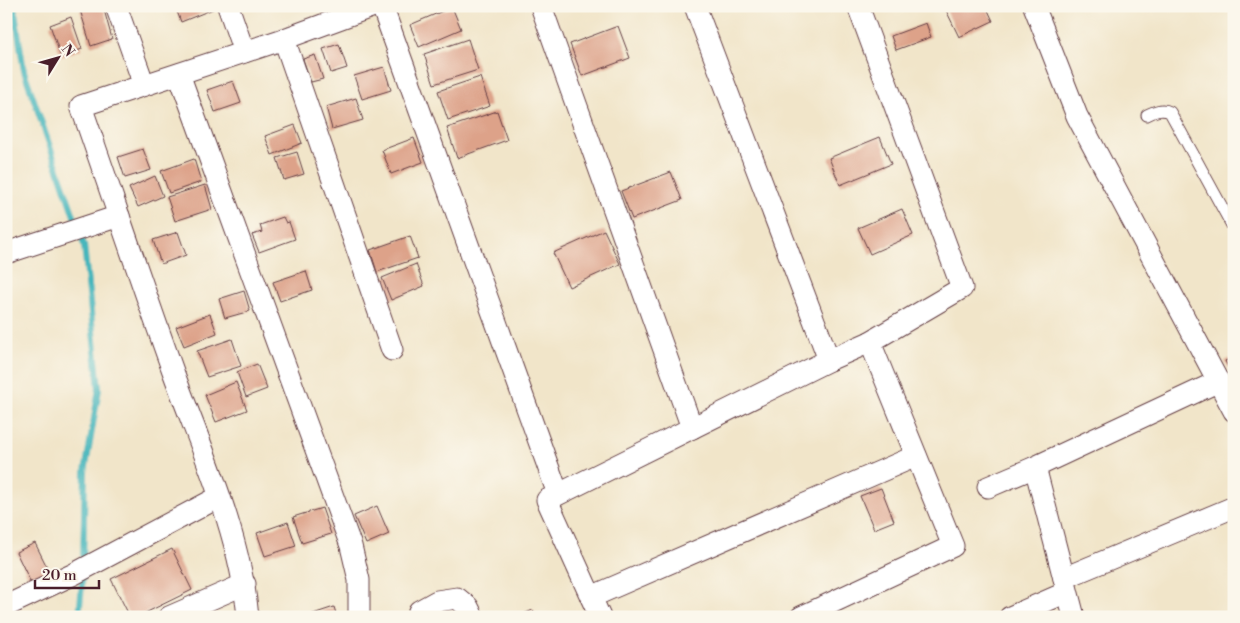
<svg xmlns="http://www.w3.org/2000/svg" width="1240" height="623" font-family="'Libre Bodoni',serif">
  <style>
    .lines { fill: none; stroke-linecap: round; stroke-linejoin: round }
    .stream { stroke: #46b6bc; stroke-width: 6 }
    .building { fill: #dda289 }
    .lane-casing { stroke: #633d43; stroke-width: 13 }
    .street-casing { stroke: #633d43; stroke-width: 23 }
    .lane { stroke: #fff; stroke-width: 11 }
    .street { stroke: #fff; stroke-width: 21 }
  </style>
  <rect width="100%" height="100%" fill="#fbf7ec"/>
  <filter id="ink" filterUnits="userSpaceOnUse"><feTurbulence type="fractalNoise" baseFrequency=".02" numOctaves="2"/><feDisplacementMap in="SourceGraphic" scale="10" xChannelSelector="R" yChannelSelector="G"/><feConvolveMatrix kernelMatrix="1 2 1 2 8 2 1 2 1" color-interpolation-filters="sRGB"/></filter>
  <filter id="wash" filterUnits="userSpaceOnUse"><feTurbulence type="fractalNoise" baseFrequency=".0096" numOctaves="4" result="noise"/><feDisplacementMap in="SourceGraphic" scale="20" xChannelSelector="R" yChannelSelector="G"/><feGaussianBlur stdDeviation="1.12" result="paint"/><feColorMatrix in="noise" values="0 0 0 0 0 0 0 0 0 0 0 0 0 0 0 0 0 1.4 0 .05"/><feComposite in="paint" operator="in"/></filter>
  <g filter="url(#wash)">
    <rect width="100%" height="100%" fill="#f1e5c9"/>
    <g class="lines">
      <!-- stream -->
      <g class="stream">
        <path d="M 14,6 L 24,71 L 84,245 L 99,389 L 85,472 L 83,563"/>
        <path d="M 79,617 L 83,573"/>
      </g>
    </g>
    <g id="blocks">
      <!-- building -->
      <g class="building">
        <path d="M 95,6 L 103,6 L 112,39 L 91,46 L 80,10 Z"/>
        <path d="M 175,6 L 211,6 L 213,9 L 181,22 Z"/>
        <path d="M 944,6 L 986,6 L 993,21 L 959,37 Z"/>
        <path d="M 452,7 L 461,29 L 419,47 L 410,25 Z"/>
        <path d="M 71,17 L 82,49 L 61,57 L 50,25 Z"/>
        <path d="M 926,23 L 931,37 L 896,50 L 891,36 Z"/>
        <path d="M 618,26 L 630,58 L 582,76 L 570,44 Z"/>
        <path d="M 468,39 L 478,70 L 434,84 L 424,54 Z"/>
        <path d="M 339,44 L 347,68 L 331,73 L 323,49 Z"/>
        <path d="M 315,55 L 323,79 L 311,82 L 303,59 Z"/>
        <path d="M 384,67 L 391,90 L 362,99 L 354,76 Z"/>
        <path d="M 480,77 L 490,106 L 448,120 L 438,91 Z"/>
        <path d="M 233,81 L 241,103 L 215,112 L 207,90 Z"/>
        <path d="M 356,98 L 363,120 L 332,129 L 326,107 Z"/>
        <path d="M 497,111 L 507,140 L 457,158 L 447,128 Z"/>
        <path d="M 295,125 L 302,143 L 272,155 L 265,136 Z"/>
        <path d="M 880,137 L 891,164 L 840,185 L 829,158 Z"/>
        <path d="M 414,138 L 423,162 L 391,174 L 382,150 Z"/>
        <path d="M 143,149 L 151,170 L 125,178 L 118,157 Z"/>
        <path d="M 297,152 L 304,174 L 284,180 L 277,158 Z"/>
        <path d="M 194,159 L 201,182 L 169,193 L 161,171 Z"/>
        <path d="M 671,172 L 682,200 L 632,219 L 621,191 Z"/>
        <path d="M 155,176 L 163,196 L 138,207 L 129,188 Z"/>
        <path d="M 205,185 L 212,209 L 175,221 L 167,197 Z"/>
        <path d="M 902,209 L 913,235 L 870,254 L 858,228 Z"/>
        <path d="M 283,217 L 286,223 L 289,222 L 295,239 L 259,252 L 252,235 L 262,232 L 260,225 Z"/>
        <path d="M 604,230 L 620,264 L 569,287 L 553,253 Z"/>
        <path d="M 178,232 L 186,255 L 161,264 L 153,240 Z"/>
        <path d="M 410,236 L 418,258 L 377,272 L 370,250 Z"/>
        <path d="M 416,264 L 424,286 L 391,300 L 382,278 Z"/>
        <path d="M 306,271 L 312,290 L 280,301 L 273,282 Z"/>
        <path d="M 244,291 L 250,311 L 225,318 L 219,299 Z"/>
        <path d="M 210,314 L 217,333 L 184,346 L 176,327 Z"/>
        <path d="M 232,339 L 241,366 L 207,377 L 197,351 Z"/>
        <path d="M 1234,357 L 1234,378 L 1225,361 Z"/>
        <path d="M 257,364 L 267,389 L 246,397 L 237,372 Z"/>
        <path d="M 236,382 L 247,410 L 216,422 L 205,395 Z"/>
        <path d="M 881,488 L 894,521 L 874,529 L 860,496 Z"/>
        <path d="M 377,506 L 389,534 L 366,544 L 354,516 Z"/>
        <path d="M 322,508 L 331,534 L 302,543 L 293,517 Z"/>
        <path d="M 288,522 L 296,546 L 265,556 L 257,533 Z"/>
        <path d="M 35,543 L 50,573 L 31,583 L 16,552 Z"/>
        <path d="M 172,549 L 192,590 L 137,617 L 130,617 L 111,579 Z"/>
        <path d="M 334,607 L 337,617 L 307,617 L 307,616 Z"/>
        <path d="M 533,610 L 536,617 L 516,617 Z"/>
        <path d="M 53,612 L 55,617 L 44,617 L 44,615 Z"/>
      </g>
    </g>
  </g>
  <g filter="url(#ink)">
    <use href="#blocks" fill-opacity="0" stroke="#633d43" stroke-width="1"/>
    <g class="lines">
      <defs>
        <path id="lane" d="M 1147,115 C 1155,111 1162,108 1170,112 L 1234,229"/>
        <g id="street">
          <path d="M 116,6 L 144,85"/>
          <path d="M 228,6 L 244,52"/>
          <path d="M 382,6 L 558,494"/>
          <path d="M 541,6 L 692,428"/>
          <path d="M 695,6 L 829,360"/>
          <path d="M 1034,6 L 1077,116 L 1234,411"/>
          <path d="M 284,39 L 392,350"/>
          <path d="M 179,74 L 351,546 L 359,580 L 359,617"/>
          <path d="M 6,253 L 119,216"/>
          <path d="M 988,487 L 1035,467"/>
          <path d="M 1064,578 L 1234,507"/>
          <path d="M 591,597 L 916,456"/>
          <path d="M 6,606 L 74,574 L 219,497"/>
          <path d="M 419,611 L 437,601 L 457,598 L 468,607 L 473,617"/>
          <path d="M 169,617 L 245,584"/>
          <path d="M 248,617 C 240,533 203,453 174,374 C 142,285 112,195 81,106 L 284,39 L 374,6"/>
          <path d="M 600,617 L 547,500 L 829,360 L 870,342 L 962,288 L 858,6"/>
          <path d="M 801,617 L 953,546 L 870,342"/>
          <path d="M 1010,617 L 1067,592"/>
          <path d="M 1074,617 L 1035,467 L 1219,381"/>
        </g>
      </defs>
      <!-- lane casing -->
      <use href="#lane" class="lane-casing"/>
      <!-- street casing -->
      <use href="#street" class="street-casing"/>
      <!-- lane -->
      <use href="#lane" class="lane"/>
      <!-- street -->
      <use href="#street" class="street"/>
    </g>
  </g>
  <!-- margin -->
  <rect width="1240" height="623" fill="none" stroke="#fbf7ec" stroke-width="25"/>
  <!-- north arrow -->
  <g transform="translate(58 58) rotate(53)" stroke="#fbf7ec" stroke-width="4" paint-order="stroke">
  <path d="M0-4L9 19L0 12L-9 19Z" fill="#4a1f2b"/>
  <text y="-8" font-size="14" font-weight="bold" text-anchor="middle" fill="#4a1f2b">N</text>
  </g>
  <!-- scale -->
  <path d="M35 580v8h64v-8" fill="none" stroke="#4a1f2b" stroke-width="2.5"/>
  <text x="42" y="580" font-size="15" fill="#4a1f2b" stroke="#fbf7ec" stroke-width="4" paint-order="stroke">20 m</text>
</svg>
